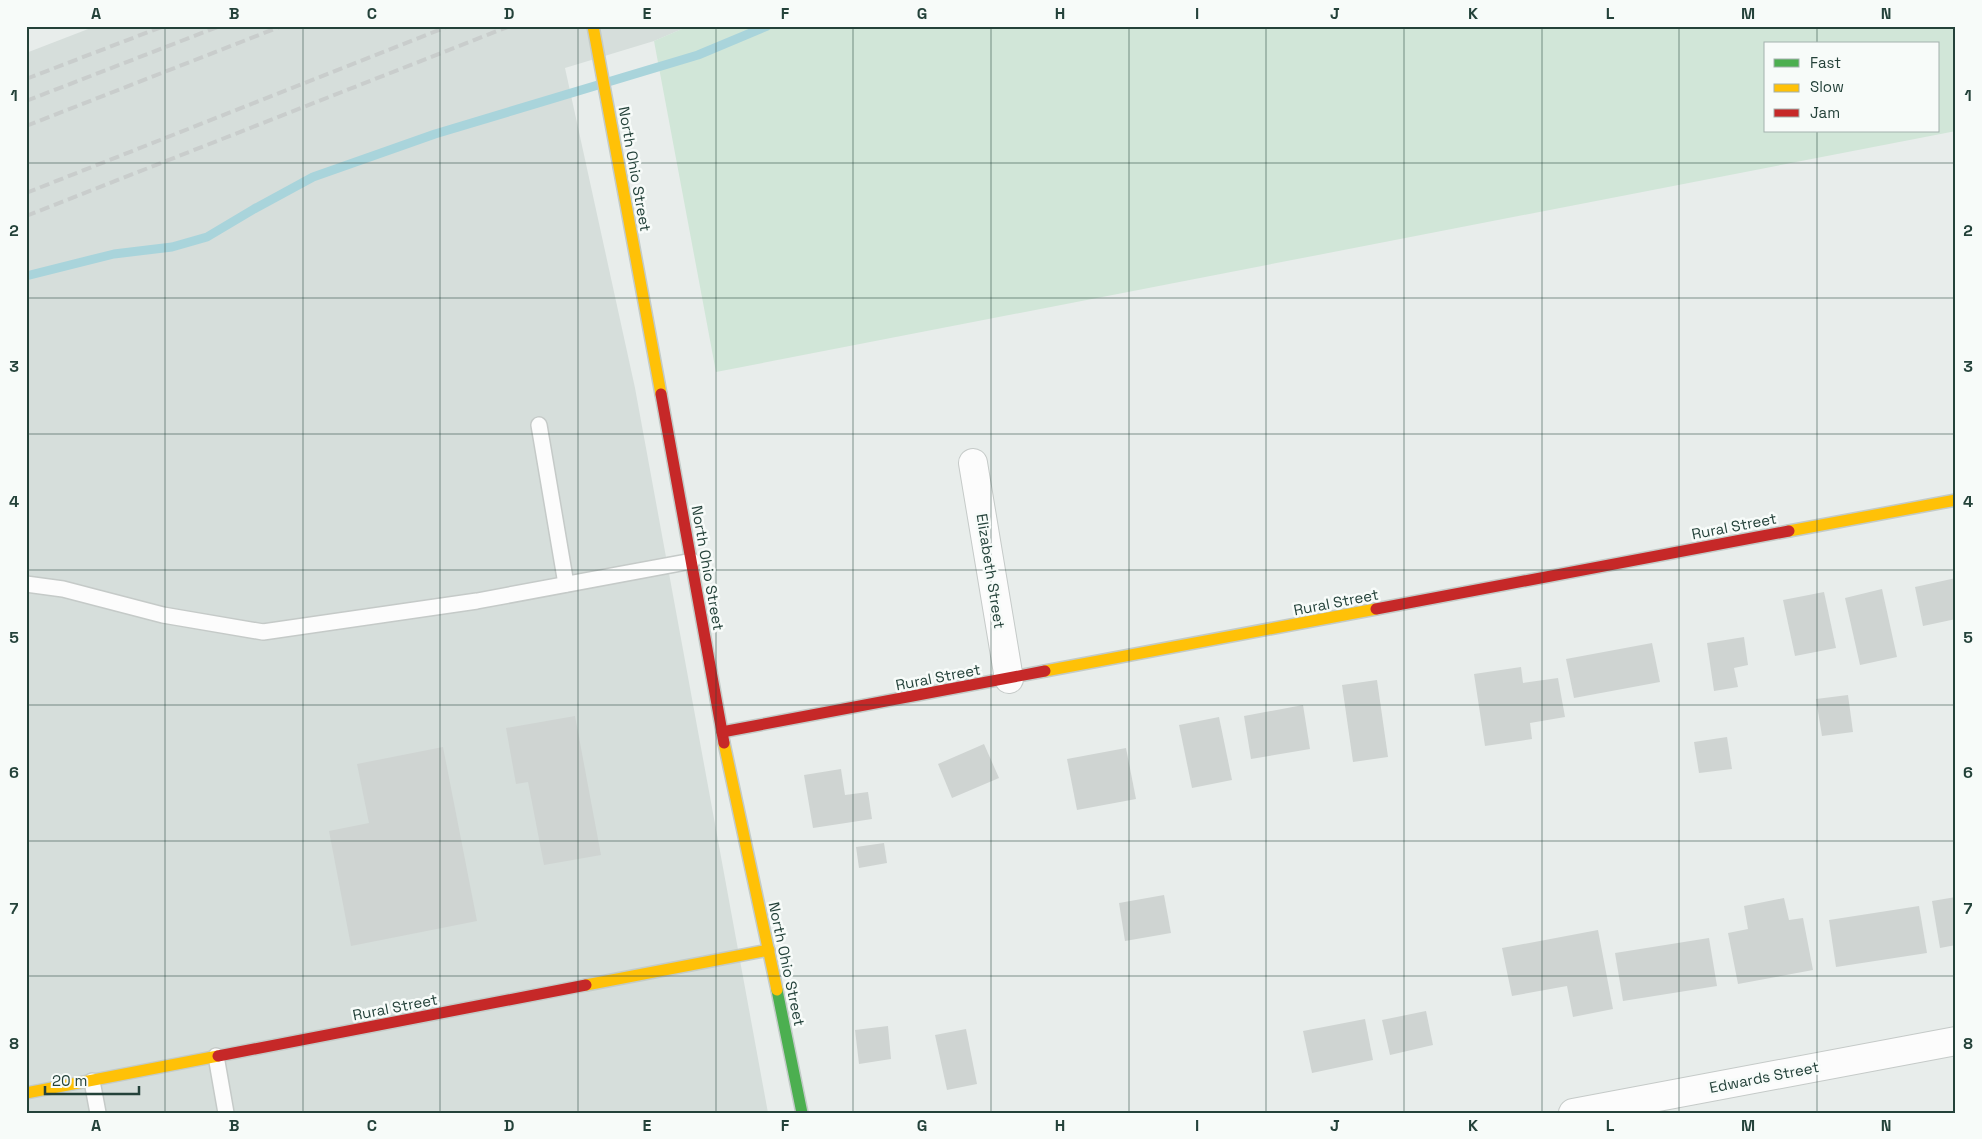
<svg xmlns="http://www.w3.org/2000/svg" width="1982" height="1139" font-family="'Space Grotesk',sans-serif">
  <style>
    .built { fill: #d6dedb }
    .green { fill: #d1e6d8; fill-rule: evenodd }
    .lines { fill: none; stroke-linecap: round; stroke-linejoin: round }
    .stream { stroke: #a9d4db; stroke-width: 9 }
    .building { fill: #cfd4d2 }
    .lane-casing { stroke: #c5cac8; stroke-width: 18 }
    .street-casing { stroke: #c5cac8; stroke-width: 30 }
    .fast-casing { stroke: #c3cbc8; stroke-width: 14 }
    .slow-casing { stroke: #c3cbc8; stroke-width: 14 }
    .jam-casing { stroke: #c3cbc8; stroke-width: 14 }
    .lane { stroke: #fcfcfc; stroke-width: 15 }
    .street { stroke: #fcfcfc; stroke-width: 28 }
    .fast { stroke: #4caf50; stroke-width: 11 }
    .slow { stroke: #ffc107; stroke-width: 11 }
    .jam { stroke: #c62828; stroke-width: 11 }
    .rail { stroke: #c9cdcc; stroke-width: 4; stroke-dasharray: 10 5; stroke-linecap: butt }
    .grid { fill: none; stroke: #24423a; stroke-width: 1; stroke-opacity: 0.55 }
    .labels { text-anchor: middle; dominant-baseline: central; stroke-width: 5; stroke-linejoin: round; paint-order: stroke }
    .street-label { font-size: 15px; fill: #24423a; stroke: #f7fbf9 }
    .neatline { fill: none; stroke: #24423a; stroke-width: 2 }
    .grid-label { font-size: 16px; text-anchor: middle; font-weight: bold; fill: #24423a }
  </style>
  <rect width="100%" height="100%" fill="#e8edeb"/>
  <!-- built -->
  <path class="built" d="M 96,26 L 689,26 L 654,41 L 565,68 L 635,388 L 768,1113 L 26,1113 L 26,53 Z"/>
  <!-- green -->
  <path class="green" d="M 689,26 L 1956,26 L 1956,131 L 716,372 L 654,41 ZM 1766,44 L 1938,44 L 1938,131 L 1766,131 Z"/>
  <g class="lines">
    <!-- stream -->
    <path class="stream" d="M 26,276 L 114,254 L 172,247 L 207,237 L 254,209 L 313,177 L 435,134 L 698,55 L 767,26"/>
  </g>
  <!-- building -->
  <g class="building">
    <path d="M 1956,578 L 1956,619 L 1923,626 L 1915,587 Z"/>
    <path d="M 1882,589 L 1897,657 L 1860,665 L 1845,598 Z"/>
    <path d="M 1824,592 L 1836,648 L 1795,656 L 1783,600 Z"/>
    <path d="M 1744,637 L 1748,665 L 1734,668 L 1738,687 L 1714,691 L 1707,643 Z"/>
    <path d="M 1652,643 L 1660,682 L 1574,698 L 1566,659 Z"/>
    <path d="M 1521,667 L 1523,683 L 1558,678 L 1565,717 L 1530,723 L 1532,739 L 1485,746 L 1474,674 Z"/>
    <path d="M 1377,680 L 1388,757 L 1353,762 L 1342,685 Z"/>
    <path d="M 1848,695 L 1853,732 L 1822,736 L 1816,699 Z"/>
    <path d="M 1303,705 L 1310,749 L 1251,759 L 1244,716 Z"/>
    <path d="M 575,716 L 601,855 L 544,865 L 528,782 L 516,784 L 506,728 Z"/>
    <path d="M 1219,717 L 1232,780 L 1192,788 L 1179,725 Z"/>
    <path d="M 1727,737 L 1732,769 L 1699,773 L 1694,742 Z"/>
    <path d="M 984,744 L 999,778 L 952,798 L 938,764 Z"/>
    <path d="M 443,747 L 477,921 L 351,946 L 329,831 L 369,823 L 357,764 Z"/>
    <path d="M 1126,748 L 1136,799 L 1077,810 L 1067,759 Z"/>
    <path d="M 841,769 L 845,795 L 868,792 L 872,819 L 813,828 L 804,775 Z"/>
    <path d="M 884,843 L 887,863 L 859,868 L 856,847 Z"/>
    <path d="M 1164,895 L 1171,933 L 1125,941 L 1119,903 Z"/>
    <path d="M 1956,897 L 1956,945 L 1940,948 L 1932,901 Z"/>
    <path d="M 1784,898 L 1789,920 L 1803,918 L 1813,970 L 1738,984 L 1728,933 L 1748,929 L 1744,906 Z"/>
    <path d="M 1919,906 L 1927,953 L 1836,967 L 1829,920 Z"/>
    <path d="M 1598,930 L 1613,1009 L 1573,1017 L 1567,986 L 1512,996 L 1502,948 Z"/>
    <path d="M 1709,938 L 1717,986 L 1623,1001 L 1615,953 Z"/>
    <path d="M 1426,1011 L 1433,1045 L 1390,1055 L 1382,1020 Z"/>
    <path d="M 1365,1019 L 1373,1060 L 1312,1073 L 1303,1031 Z"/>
    <path d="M 888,1026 L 891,1059 L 859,1064 L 855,1030 Z"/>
    <path d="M 966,1029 L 977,1084 L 947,1090 L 935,1035 Z"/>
  </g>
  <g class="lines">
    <defs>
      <g id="lane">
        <path d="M 539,425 L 566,584"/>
        <path d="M 26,584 L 63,589 L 163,615 L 263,632 L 477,601 L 692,561"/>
        <path d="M 216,1056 L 226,1113"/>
        <path d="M 92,1081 L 98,1113"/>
      </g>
      <g id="street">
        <path d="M 973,463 L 1009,679"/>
        <path d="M 1573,1113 L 1956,1041"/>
      </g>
      <path id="fast" d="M 777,990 L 802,1113"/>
      <g id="slow">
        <path d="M 593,26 L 661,394"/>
        <path d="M 1789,531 L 1956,500"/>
        <path d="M 1045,671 L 1376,609"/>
        <path d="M 724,743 L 777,990"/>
        <path d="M 586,985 L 769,950"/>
        <path d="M 26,1093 L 218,1056"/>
      </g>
      <g id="jam">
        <path d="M 661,394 L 724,743"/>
        <path d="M 1376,609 L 1789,531"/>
        <path d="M 722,732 L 1045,671"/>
        <path d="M 218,1056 L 586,985"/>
      </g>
    </defs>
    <!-- lane casing -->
    <use href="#lane" class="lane-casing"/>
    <!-- street casing -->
    <use href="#street" class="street-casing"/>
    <!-- fast casing -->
    <use href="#fast" class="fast-casing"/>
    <!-- slow casing -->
    <use href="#slow" class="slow-casing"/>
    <!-- jam casing -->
    <use href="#jam" class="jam-casing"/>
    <!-- lane -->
    <use href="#lane" class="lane"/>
    <!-- street -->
    <use href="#street" class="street"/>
    <!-- fast -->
    <use href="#fast" class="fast"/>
    <!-- slow -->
    <use href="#slow" class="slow"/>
    <!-- jam -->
    <use href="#jam" class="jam"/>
    <!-- rail -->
    <g class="rail">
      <path d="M 26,79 L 164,26"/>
      <path d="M 26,101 L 220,26"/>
      <path d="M 26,126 L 282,26"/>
      <path d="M 26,193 L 449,26"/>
      <path d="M 26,216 L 510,26"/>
    </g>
  </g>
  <!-- grid -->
  <path class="grid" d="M 165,26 L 165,1113M 303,26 L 303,1113M 440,26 L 440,1113M 578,26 L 578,1113M 716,26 L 716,1113M 853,26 L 853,1113M 991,26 L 991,1113M 1129,26 L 1129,1113M 1266,26 L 1266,1113M 1404,26 L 1404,1113M 1542,26 L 1542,1113M 1679,26 L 1679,1113M 1817,26 L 1817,44M 1817,131 L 1817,1113M 26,163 L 1956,163M 26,298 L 1956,298M 26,434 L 1956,434M 26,570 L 1956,570M 26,705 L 1956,705M 26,841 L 1956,841M 26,976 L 1956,976"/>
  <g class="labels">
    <!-- street labels -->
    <g class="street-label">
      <text transform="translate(635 169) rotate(80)">North Ohio Street</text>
      <text transform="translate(1734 526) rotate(-11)">Rural Street</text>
      <text transform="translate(708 568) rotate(80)">North Ohio Street</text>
      <text transform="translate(991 571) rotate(81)">Elizabeth Street</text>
      <text transform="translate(1336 602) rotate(-11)">Rural Street</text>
      <text transform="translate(938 677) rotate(-11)">Rural Street</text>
      <text transform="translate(787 964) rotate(78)">North Ohio Street</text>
      <text transform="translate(395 1007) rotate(-11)">Rural Street</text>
      <text transform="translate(1764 1077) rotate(-11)">Edwards Street</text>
    </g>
  </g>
  <!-- border -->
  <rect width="1982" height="1139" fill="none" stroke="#f7fbf9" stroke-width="55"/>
  <!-- legend -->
  <rect x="1764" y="42" width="175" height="90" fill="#f7fbf9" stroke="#a3b1ad"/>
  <rect x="1774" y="59" width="25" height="8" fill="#4caf50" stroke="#a3b1ad"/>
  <text x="1810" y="68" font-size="15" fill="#24423a">Fast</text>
  <rect x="1774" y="84" width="25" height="8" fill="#ffc107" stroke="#a3b1ad"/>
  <text x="1810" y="92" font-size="15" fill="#24423a">Slow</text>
  <rect x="1774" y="109" width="25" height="8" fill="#c62828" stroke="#a3b1ad"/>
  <text x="1810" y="118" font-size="15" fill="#24423a">Jam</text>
  <!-- scale -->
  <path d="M45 1086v8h94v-8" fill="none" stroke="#24423a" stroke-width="2.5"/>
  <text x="52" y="1086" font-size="15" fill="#24423a" stroke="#f7fbf9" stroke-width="4" paint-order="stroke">20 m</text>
  <rect x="28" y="28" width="1926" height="1084" class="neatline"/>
  <g class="grid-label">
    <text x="96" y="19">A</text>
    <text x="234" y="19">B</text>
    <text x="372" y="19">C</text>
    <text x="509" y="19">D</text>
    <text x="647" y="19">E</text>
    <text x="785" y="19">F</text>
    <text x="922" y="19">G</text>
    <text x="1060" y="19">H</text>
    <text x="1197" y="19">I</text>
    <text x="1335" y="19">J</text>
    <text x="1473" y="19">K</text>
    <text x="1610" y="19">L</text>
    <text x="1748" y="19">M</text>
    <text x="1886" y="19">N</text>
    <text x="14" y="101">1</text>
    <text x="1968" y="101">1</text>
    <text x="14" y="236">2</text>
    <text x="1968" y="236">2</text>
    <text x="14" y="372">3</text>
    <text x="1968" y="372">3</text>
    <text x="14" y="507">4</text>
    <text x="1968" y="507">4</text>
    <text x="14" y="643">5</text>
    <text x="1968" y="643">5</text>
    <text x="14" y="778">6</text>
    <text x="1968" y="778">6</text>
    <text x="14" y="914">7</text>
    <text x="1968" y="914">7</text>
    <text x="14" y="1049">8</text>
    <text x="1968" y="1049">8</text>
    <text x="96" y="1131">A</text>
    <text x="234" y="1131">B</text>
    <text x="372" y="1131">C</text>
    <text x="509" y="1131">D</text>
    <text x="647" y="1131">E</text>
    <text x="785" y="1131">F</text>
    <text x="922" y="1131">G</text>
    <text x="1060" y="1131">H</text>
    <text x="1197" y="1131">I</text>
    <text x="1335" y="1131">J</text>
    <text x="1473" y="1131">K</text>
    <text x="1610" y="1131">L</text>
    <text x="1748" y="1131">M</text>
    <text x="1886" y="1131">N</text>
  </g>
</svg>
